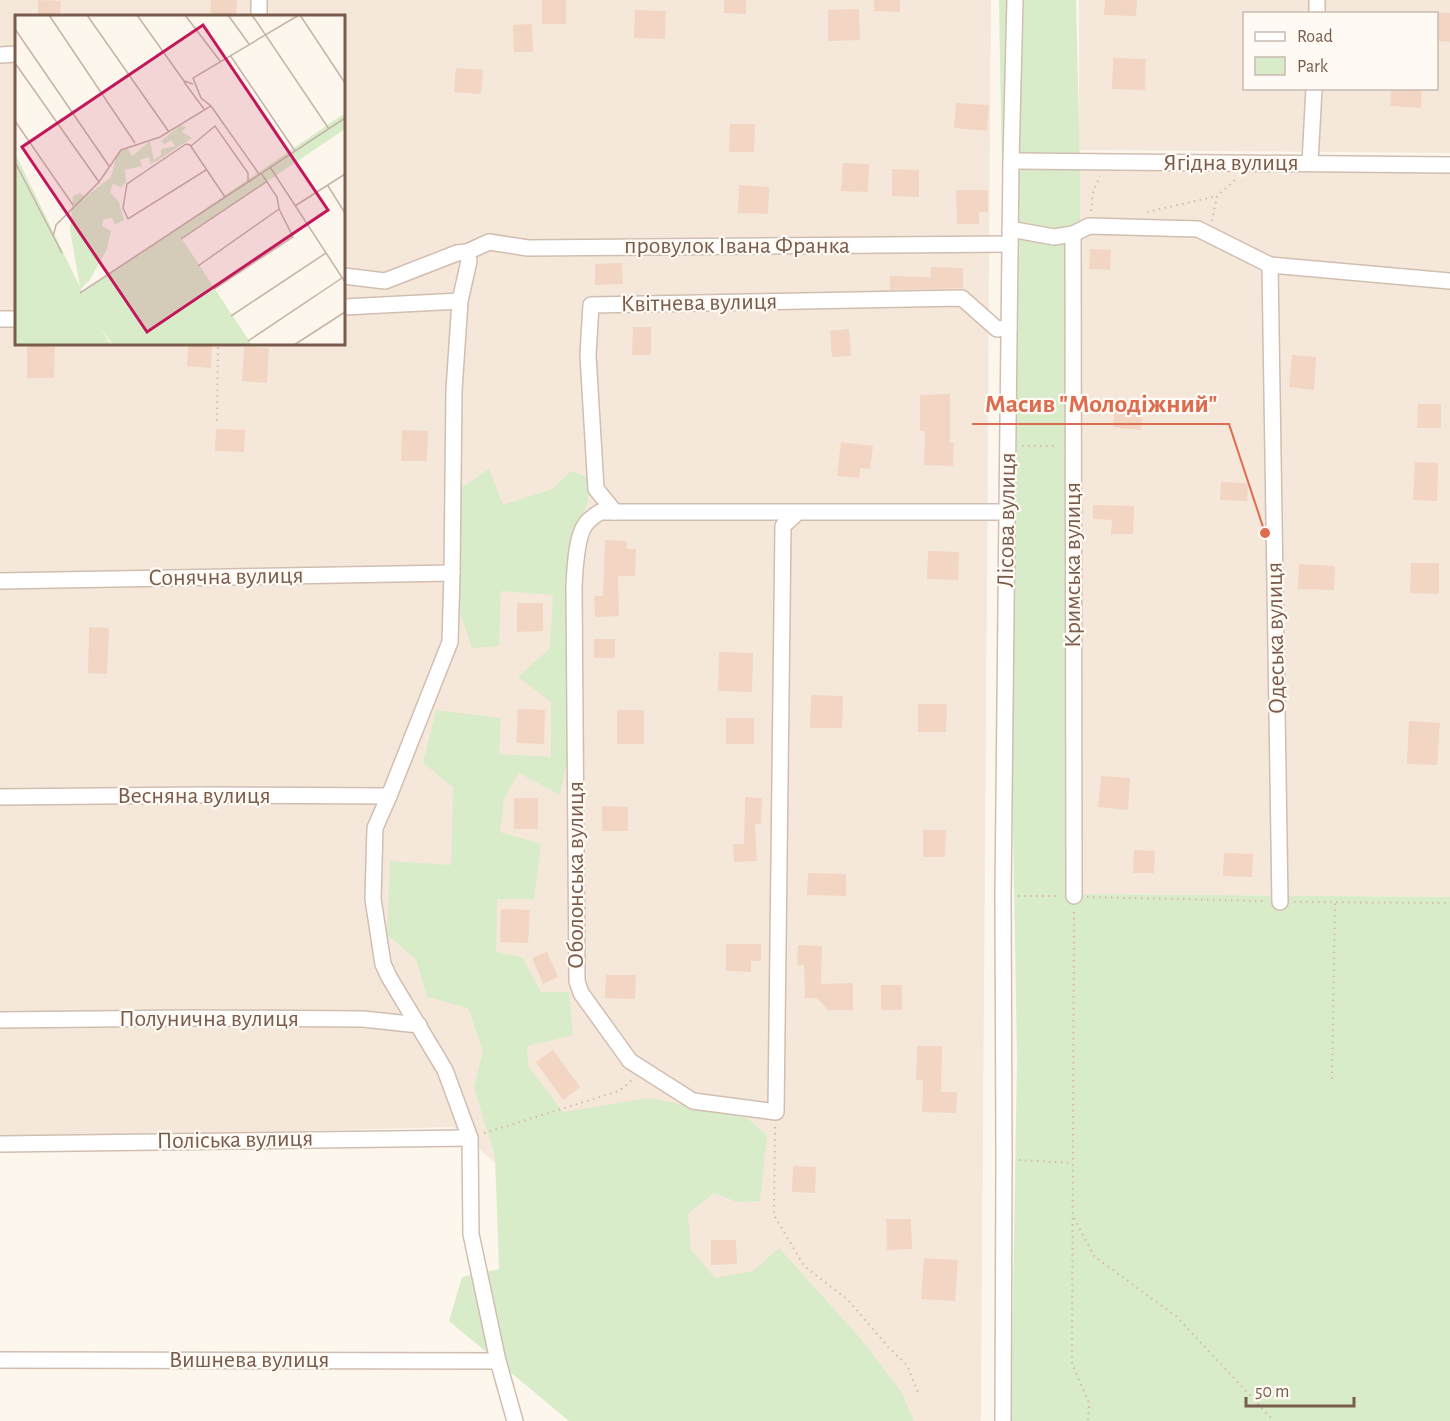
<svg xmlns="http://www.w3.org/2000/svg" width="1450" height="1421" font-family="'Alegreya Sans',sans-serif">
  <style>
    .residential { fill: #f5e8da; fill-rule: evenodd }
    .green { fill: #d8ecc9 }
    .building { fill: #f3d5c3 }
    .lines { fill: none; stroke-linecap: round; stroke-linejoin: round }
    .street-casing { stroke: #d1beb0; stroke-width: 18 }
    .path { stroke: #d9b8a5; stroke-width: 2; stroke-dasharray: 1.5 4.5; stroke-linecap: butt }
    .street { stroke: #fff; stroke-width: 15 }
    .labels { text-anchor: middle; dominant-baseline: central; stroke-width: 4.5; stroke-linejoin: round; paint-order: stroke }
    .street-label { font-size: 24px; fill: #7a5c4d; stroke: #fffaf3 }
    .inset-road { fill: none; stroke: #c5b3a7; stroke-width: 1.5 }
    .view { fill: #c2185b; fill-opacity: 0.15; stroke: #c2185b; stroke-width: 3 }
    .inset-edge { fill: none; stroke: #7a5c4d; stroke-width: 3 }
    .leader { fill: none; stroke: #dc6d51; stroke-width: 2 }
    .callout-dot { fill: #dc6d51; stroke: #fffaf3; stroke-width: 2 }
    .callout-label { font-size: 26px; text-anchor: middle; font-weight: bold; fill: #dc6d51; stroke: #fffaf3; stroke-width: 4.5; stroke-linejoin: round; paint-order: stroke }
  </style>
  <rect width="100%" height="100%" fill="#fdf6ec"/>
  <!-- residential -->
  <g class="residential">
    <path d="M 0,0 L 991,0 L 981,1421 L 798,1421 L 453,1127 L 0,1139 ZM 16,16 L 344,16 L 344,344 L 16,344 Z"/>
    <path d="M 1079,0 L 1450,0 L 1450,153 L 1079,150 ZM 1244,14 L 1436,14 L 1436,88 L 1244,88 Z"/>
    <path d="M 1080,169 L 1450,171 L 1450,897 L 1080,894 Z"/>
  </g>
  <!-- green -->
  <g class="green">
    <path d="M 999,0 L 1076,0 L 1080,169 L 1080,894 L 1450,897 L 1450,1421 L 1011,1421 L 1017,1060 Z"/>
    <path d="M 489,469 L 503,505 L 552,489 L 571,471 L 590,478 L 588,503 L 574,531 L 570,618 L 567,761 L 560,795 L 519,773 L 504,798 L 500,832 L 541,844 L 534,899 L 497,899 L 496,952 L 522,957 L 541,992 L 569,992 L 573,1035 L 527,1046 L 528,1066 L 563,1112 L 650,1098 L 747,1118 L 767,1135 L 760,1201 L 737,1202 L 714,1193 L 688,1214 L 691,1250 L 715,1278 L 753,1271 L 779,1248 L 860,1338 L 901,1391 L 914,1421 L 569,1421 L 449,1321 L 462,1277 L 499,1269 L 495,1156 L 474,1088 L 483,1051 L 468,1008 L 427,997 L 416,959 L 387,935 L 390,861 L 451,865 L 453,787 L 423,763 L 436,710 L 501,718 L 499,754 L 551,757 L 551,702 L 518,677 L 550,648 L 553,595 L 501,591 L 499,646 L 472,648 L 459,610 L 461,488 Z"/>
  </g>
  <!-- building -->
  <g class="building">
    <path d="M 38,0 L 61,1 L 60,16 L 38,16 Z"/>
    <path d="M 211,0 L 237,0 L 236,16 L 210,15 Z"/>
    <rect x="542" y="0" width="24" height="24"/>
    <path d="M 724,0 L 746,0 L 746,14 L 724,13 Z"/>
    <path d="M 874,0 L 900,0 L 900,12 L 874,11 Z"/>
    <path d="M 1105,0 L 1137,0 L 1136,16 L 1104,15 Z"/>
    <path d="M 859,9 L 860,40 L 828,41 L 828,10 Z"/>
    <path d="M 635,10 L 666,11 L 665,39 L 634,38 Z"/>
    <path d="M 1437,12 L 1450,13 L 1450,42 L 1437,41 Z"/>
    <path d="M 532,24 L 533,52 L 514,52 L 513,25 Z"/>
    <path d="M 1113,58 L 1146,59 L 1145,90 L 1112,89 Z"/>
    <path d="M 456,68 L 483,70 L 481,94 L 454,92 Z"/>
    <path d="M 1391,88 L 1422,88 L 1421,108 L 1390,106 Z"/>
    <path d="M 956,103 L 989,105 L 987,131 L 954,128 Z"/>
    <path d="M 730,124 L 755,124 L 754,152 L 729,152 Z"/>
    <path d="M 843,163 L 869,164 L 868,192 L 841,191 Z"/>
    <path d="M 892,169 L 919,170 L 919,197 L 892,196 Z"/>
    <path d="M 739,185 L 769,187 L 768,214 L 738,213 Z"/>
    <path d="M 956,190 L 988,190 L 988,212 L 979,212 L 979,224 L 957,224 Z"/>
    <path d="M 1090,249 L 1111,250 L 1110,270 L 1089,269 Z"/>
    <path d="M 622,263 L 623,284 L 595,285 L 595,264 Z"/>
    <path d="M 931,267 L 963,268 L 963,288 L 890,290 L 890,276 L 931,277 Z"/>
    <path d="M 633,327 L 651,327 L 651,355 L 632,355 Z"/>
    <path d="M 849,329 L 851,356 L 832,357 L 830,331 Z"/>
    <path d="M 188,344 L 212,344 L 211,368 L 187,366 Z"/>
    <path d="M 27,345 L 55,345 L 54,378 L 27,378 Z"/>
    <path d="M 244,347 L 269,348 L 267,383 L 242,381 Z"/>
    <path d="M 1292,355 L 1316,357 L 1314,390 L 1289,387 Z"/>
    <path d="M 950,394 L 950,443 L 954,443 L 953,466 L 924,465 L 925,431 L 920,431 L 920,395 Z"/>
    <path d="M 1115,399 L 1143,401 L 1141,430 L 1113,427 Z"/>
    <path d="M 1418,404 L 1441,404 L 1441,428 L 1417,428 Z"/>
    <path d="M 216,429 L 245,430 L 244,452 L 215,451 Z"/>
    <path d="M 402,430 L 428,431 L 427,461 L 401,461 Z"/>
    <path d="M 841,442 L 873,446 L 870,469 L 860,468 L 859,478 L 837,476 Z"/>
    <path d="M 1415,462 L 1438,463 L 1437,501 L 1413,500 Z"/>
    <path d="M 1221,482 L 1248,483 L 1247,501 L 1220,500 Z"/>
    <path d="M 1093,505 L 1134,506 L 1133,534 L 1111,534 L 1112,520 L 1093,519 Z"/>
    <path d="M 605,540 L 627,541 L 626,549 L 636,549 L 635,576 L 618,576 L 619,616 L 595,617 L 594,596 L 603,596 Z"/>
    <path d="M 928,551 L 959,552 L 958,580 L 927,579 Z"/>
    <path d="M 1411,563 L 1439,563 L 1439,594 L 1410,593 Z"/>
    <path d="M 1299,564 L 1335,566 L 1334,590 L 1298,589 Z"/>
    <path d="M 517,603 L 543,603 L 543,631 L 517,632 Z"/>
    <path d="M 89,627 L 109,628 L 107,674 L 88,673 Z"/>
    <rect x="594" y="639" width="21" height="19"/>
    <path d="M 719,652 L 753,653 L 752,692 L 718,691 Z"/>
    <path d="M 811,695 L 843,696 L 842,728 L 810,728 Z"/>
    <path d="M 918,704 L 947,704 L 946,732 L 918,732 Z"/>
    <path d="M 518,709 L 545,710 L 544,744 L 516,743 Z"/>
    <rect x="617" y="710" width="27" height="34"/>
    <rect x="726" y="718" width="28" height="26"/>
    <path d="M 1409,721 L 1440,723 L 1437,765 L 1407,764 Z"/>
    <path d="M 1101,776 L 1130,778 L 1128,810 L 1098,807 Z"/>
    <path d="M 745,797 L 762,798 L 761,824 L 755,824 L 757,861 L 734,862 L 733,844 L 744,844 Z"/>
    <rect x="514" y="798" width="24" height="31"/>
    <path d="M 602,806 L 628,807 L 628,831 L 602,831 Z"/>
    <path d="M 923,830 L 946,830 L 945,857 L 923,857 Z"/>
    <path d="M 1134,850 L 1155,851 L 1154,873 L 1133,873 Z"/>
    <path d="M 1224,853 L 1253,854 L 1252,877 L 1223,876 Z"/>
    <path d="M 808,873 L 846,874 L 846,896 L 807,895 Z"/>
    <path d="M 501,909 L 530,910 L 528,943 L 500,942 Z"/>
    <path d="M 726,944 L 761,944 L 761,961 L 751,961 L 751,972 L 726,971 Z"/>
    <path d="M 798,945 L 822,946 L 821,984 L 853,983 L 853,1010 L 828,1010 L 817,998 L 805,998 L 804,965 L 797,965 Z"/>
    <path d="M 547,952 L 558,977 L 543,984 L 532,958 Z"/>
    <path d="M 606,975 L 636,975 L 635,999 L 605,998 Z"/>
    <rect x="881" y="985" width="21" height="25"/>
    <path d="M 917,1046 L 942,1046 L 941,1092 L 957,1092 L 956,1113 L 922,1112 L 923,1080 L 916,1080 Z"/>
    <path d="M 553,1050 L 580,1087 L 563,1100 L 536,1062 Z"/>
    <path d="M 793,1166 L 816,1167 L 815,1193 L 792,1192 Z"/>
    <path d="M 886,1219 L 911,1219 L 912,1249 L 887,1250 Z"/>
    <path d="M 711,1240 L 736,1240 L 737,1264 L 711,1265 Z"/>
    <path d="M 924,1258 L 958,1260 L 955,1301 L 921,1299 Z"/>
  </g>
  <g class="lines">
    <defs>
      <g id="street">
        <path d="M 1317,14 L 1317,0"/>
        <path d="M 259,16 L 259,0"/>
        <path d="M 0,55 L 16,54"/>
        <path d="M 1011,161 L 1450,165"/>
        <path d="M 1310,163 L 1314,88"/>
        <path d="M 1010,229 L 1054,237 L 1073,234 L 1089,226 L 1198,229 L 1270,265 L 1450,281"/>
        <path d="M 1073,234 L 1074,896"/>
        <path d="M 467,252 L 489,242 L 528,248 L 1010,244"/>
        <path d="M 1270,265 L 1280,902"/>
        <path d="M 344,276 L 385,281 L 457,253 L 467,252 L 469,261 L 460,301 L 454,390 L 452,573 L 450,642 L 389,796 L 375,828 L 373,899 L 383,964 L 389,977 L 445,1070 L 470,1138 L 471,1234 L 498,1361 L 515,1421"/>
        <path d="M 344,307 L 460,301"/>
        <path d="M 0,319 L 16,319"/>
        <path d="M 615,512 L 596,489 L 588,355 L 591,305 L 962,298 L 997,329 L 1009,328"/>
        <path d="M 797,513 L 783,526 L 776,1112 L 693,1101 L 630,1061 L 581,993 L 577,981 L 574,586 C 575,569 576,538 585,525 C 589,519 594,516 600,512 L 1007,512"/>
        <path d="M 0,581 L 452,573"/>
        <path d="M 0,797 L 201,795 L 389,796"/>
        <path d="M 0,1020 L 189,1018 L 363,1019 L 419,1025"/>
        <path d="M 0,1144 L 470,1138"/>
        <path d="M 0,1360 L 498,1361"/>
        <path d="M 1003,1421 L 1004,1159 L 1003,896 L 1007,512 L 1011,161 L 1015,0"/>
      </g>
    </defs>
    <!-- street casing -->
    <use href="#street" class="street-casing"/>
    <!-- path -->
    <g class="path">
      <path d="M 1091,211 L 1093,192 L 1100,176"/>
      <path d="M 1147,212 L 1217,196"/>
      <path d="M 1212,221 L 1217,196 L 1236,179"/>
      <path d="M 217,421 L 218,344"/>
      <path d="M 1022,446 L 1058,446"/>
      <path d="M 1018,896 L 1060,896"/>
      <path d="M 1087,897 L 1264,901"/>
      <path d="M 1294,902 L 1450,903"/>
      <path d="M 1074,912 L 1072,1364 L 1089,1403 L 1088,1421"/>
      <path d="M 1332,1079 L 1335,901"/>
      <path d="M 775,1127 L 774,1215 L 804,1266 L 848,1300 L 889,1348 L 907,1365 L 919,1395"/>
      <path d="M 484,1133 L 619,1091 L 633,1079"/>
      <path d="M 1019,1160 L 1073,1163"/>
      <path d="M 1074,1218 L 1094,1256 L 1177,1317 L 1274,1421"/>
    </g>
    <!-- street -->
    <use href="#street" class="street"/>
  </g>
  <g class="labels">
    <!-- street labels -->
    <g class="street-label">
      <text x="1231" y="163">Ягідна вулиця</text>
      <text x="737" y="246">провулок Івана Франка</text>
      <text transform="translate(699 303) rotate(-1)">Квітнева вулиця</text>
      <text transform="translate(1007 520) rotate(-89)">Лісова вулиця</text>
      <text transform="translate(1073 565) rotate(-90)">Кримська вулиця</text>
      <text transform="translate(226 577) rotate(-1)">Сонячна вулиця</text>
      <text transform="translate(1276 638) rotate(-91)">Одеська вулиця</text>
      <text x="194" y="796">Весняна вулиця</text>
      <text transform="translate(576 875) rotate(-90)">Оболонська вулиця</text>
      <text x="209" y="1019">Полунична вулиця</text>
      <text transform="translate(235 1140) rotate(-1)">Поліська вулиця</text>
      <text x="249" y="1360">Вишнева вулиця</text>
    </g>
  </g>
  <!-- overview -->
  <g transform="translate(15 15)">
    <rect width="330" height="330" fill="#fdf6ec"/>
    <path d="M 330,98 L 330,114 L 167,224 L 237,330 L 98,330 L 85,312 L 96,330 L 0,330 L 0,138 L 65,272 L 55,215 L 58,181 L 65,178 L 70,182 L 96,162 L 102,139 L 112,133 L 117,141 L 135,126 L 139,145 L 146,140 L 146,134 L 160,131 L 156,125 L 149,129 L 146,126 L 166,110 L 171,112 L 167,117 L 177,123 L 140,147 L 135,149 L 134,142 L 125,145 L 127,151 L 110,155 L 111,167 L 106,172 L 98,169 L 95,177 L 104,187 L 109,205 L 100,210 L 97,203 L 88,205 L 87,211 L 96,216 L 92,234 L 74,266 L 66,274 L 67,278 Z" fill="#d8ecc9"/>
    <path class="inset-road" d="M 34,0 L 120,128M 72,0 L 154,117M 122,0 L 169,66 L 178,69M 170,0 L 205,46M 213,0 L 234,29M 237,0 L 314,114M 285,0 L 330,68M 0,14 L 94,151M 215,40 L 280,136M 0,48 L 84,167M 169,67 L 189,94M 196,91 L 244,159M 0,106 L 58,190M 176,131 L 200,111 L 233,158 L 233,167M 0,147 L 47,238M 255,152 L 330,267M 191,155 L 113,204 L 108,193 L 112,169 L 171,129 L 175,130 L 210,182M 313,171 L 330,198M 280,191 L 330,159M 38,222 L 41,210 L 84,167 L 106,135 L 145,122 L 196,91 L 186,83 L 178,63 L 284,0M 166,224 L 251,167M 183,251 L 264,194M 199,274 L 278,222 L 264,194 L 262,182 L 246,158M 65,278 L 330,103M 216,301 L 311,238M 233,326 L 327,263M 279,330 L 330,297"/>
    <path class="view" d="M 188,10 L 313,195 L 132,317 L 7,132 Z"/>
    <rect width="330" height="330" class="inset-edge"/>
  </g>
  <!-- callouts -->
  <path class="leader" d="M1265 533L1229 424H972"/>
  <circle class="callout-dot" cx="1265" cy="533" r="6"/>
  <g class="callout-label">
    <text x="1101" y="412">Масив "Молодіжний"</text>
  </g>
  <!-- legend -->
  <rect x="1243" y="12" width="195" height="78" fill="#fffaf3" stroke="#cabbb1" stroke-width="1.5"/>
  <rect x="1255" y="32" width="30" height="9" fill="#ffffff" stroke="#cabbb1" stroke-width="1.5"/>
  <text x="1297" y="42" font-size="18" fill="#7a5c4d">Road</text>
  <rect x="1255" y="57" width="30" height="18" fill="#d8ecc9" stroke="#cabbb1" stroke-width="1.5"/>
  <text x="1297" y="72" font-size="18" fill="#7a5c4d">Park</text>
  <!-- scale -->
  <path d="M1246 1397v9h108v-9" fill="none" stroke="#7a5c4d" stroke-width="3"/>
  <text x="1255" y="1397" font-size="18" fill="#7a5c4d" stroke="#fffaf3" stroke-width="4.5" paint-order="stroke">50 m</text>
</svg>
